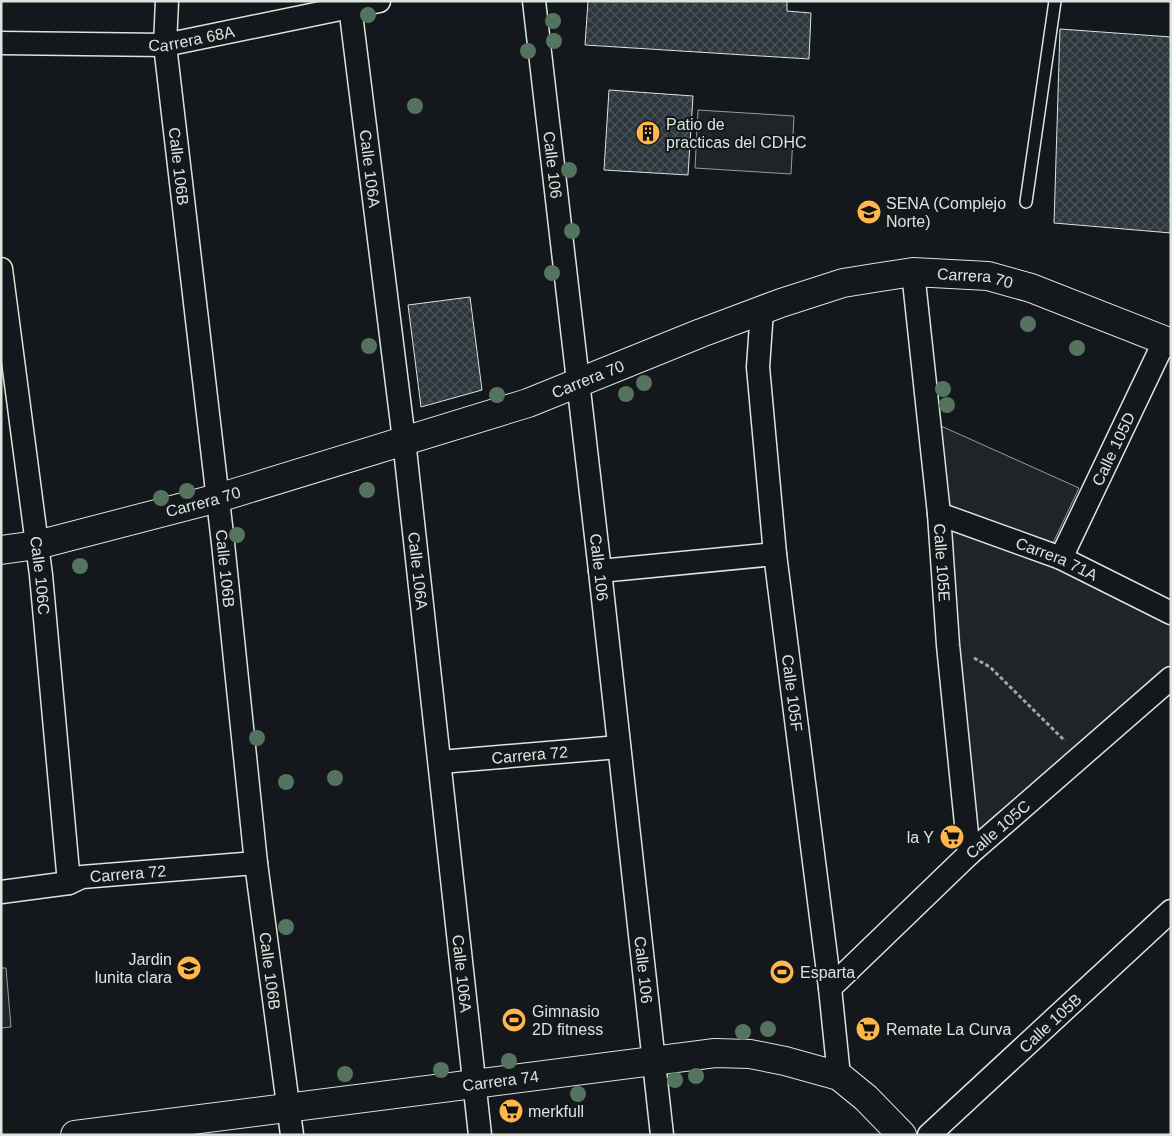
<svg xmlns="http://www.w3.org/2000/svg" width="1172" height="1136" font-family="Arial,sans-serif">
  <style>
    .green { fill: #202428; stroke: #939e99 }
    .building { fill: url(#building-cross-hatch); stroke: #d8e6dc }
    .lines { fill: none; stroke-linecap: round; stroke-linejoin: round }
    .lane-casing { stroke: #d8e6dc; stroke-width: 14 }
    .street-casing { stroke: #d8e6dc; stroke-width: 25 }
    .secondary-casing { stroke: #d8e6dc; stroke-width: 30 }
    .path { stroke: #9da8a2; stroke-width: 3; stroke-dasharray: 4 2.5; stroke-linecap: butt }
    .lane { stroke: #14181c; stroke-width: 11 }
    .street { stroke: #14181c; stroke-width: 22 }
    .secondary { stroke: #14181c; stroke-width: 28 }
    .tree { fill: #55745f }
    .labels { text-anchor: middle; dominant-baseline: central; stroke-width: 4; stroke-linejoin: round; paint-order: stroke }
    .street-label { font-size: 16px; fill: #d8e6dc; stroke: #14181c }
    .poi-label { font-size: 16px; fill: #d8e6dc; stroke: #14181c; text-anchor: start }
  </style>
  <defs>
    <pattern id="building-cross-hatch" width="8" height="8" patternUnits="userSpaceOnUse" patternTransform="scale(1.25)"><rect width="8" height="8" fill="#2c363c"/><path d="M0 0l8 8M0 8l8-8" fill="none" stroke="#4a5358"/></pattern>
  </defs>
  <rect width="100%" height="100%" fill="#14181c"/>
  <!-- green -->
  <g class="green">
    <path d="M 698,110 L 794,116 L 791,174 L 695,168 Z"/>
    <path d="M 941,426 L 1079,488 L 1044,562 L 1058,569 L 1079,566 L 1171,610 L 1171,694 L 995,830 L 975,838 Z"/>
    <path d="M 1,968 L 6,968 L 11,1027 L 1,1028 Z"/>
  </g>
  <!-- building -->
  <g class="building">
    <path d="M 588,1 L 787,1 L 787,11 L 811,13 L 809,59 L 585,45 Z"/>
    <path d="M 1060,29 L 1171,37 L 1171,233 L 1054,223 Z"/>
    <path d="M 609,90 L 693,96 L 688,175 L 604,170 Z"/>
    <path d="M 470,297 L 482,390 L 421,407 L 408,305 Z"/>
  </g>
  <g class="lines">
    <defs>
      <path id="lane" d="M 1026,202 L 1055,1"/>
      <g id="street">
        <path id="s1" d="M 167,1 L 165,45 L 223,543 L 256,863 L 292,1135"/>
        <path id="s2" d="M 534,1 L 600,571 L 662,1135"/>
        <path id="s3" d="M 350,6 L 404,440 L 480,1135"/>
        <path id="s4" d="M 1,43 L 165,45 L 379,1"/>
        <path id="s5" d="M 1,269 L 41,575 L 69,883"/>
        <path id="s6" d="M 913,272 L 939,514 L 948,645 L 969,854"/>
        <path id="s7" d="M 762,310 L 758,367 L 775,554 L 830,988 L 839,1076"/>
        <path id="s8" d="M 939,514 L 1061,558 L 1171,613"/>
        <path id="s9" d="M 1061,558 L 1165,340"/>
        <path d="M 600,571 L 775,554"/>
        <path id="s10" d="M 440,762 L 619,747"/>
        <path id="s11" d="M 1,892 L 69,883 L 82,877 L 256,863"/>
        <path id="s12" d="M 830,988 L 969,854 L 1171,678"/>
        <path id="s13" d="M 929,1135 L 1171,911"/>
      </g>
      <g id="secondary">
        <path id="s14" d="M 1,550 L 37,545 L 218,498 L 528,403 L 701,333 L 781,303 L 843,283 L 874,278 L 913,272 L 988,276 L 1031,288 L 1171,343"/>
        <path id="s15" d="M 75,1135 L 715,1053 L 750,1054 L 785,1061 L 839,1076 L 866,1098 L 902,1135"/>
      </g>
    </defs>
    <!-- lane casing -->
    <use href="#lane" class="lane-casing"/>
    <!-- street casing -->
    <use href="#street" class="street-casing"/>
    <!-- secondary casing -->
    <use href="#secondary" class="secondary-casing"/>
    <!-- path -->
    <path class="path" d="M 974,658 L 990,667 L 1065,741"/>
    <!-- lane -->
    <use href="#lane" class="lane"/>
    <!-- street -->
    <use href="#street" class="street"/>
    <!-- secondary -->
    <use href="#secondary" class="secondary"/>
  </g>
  <!-- trees -->
  <g class="tree">
    <circle cx="368" cy="15" r="8"/>
    <circle cx="553" cy="21" r="8"/>
    <circle cx="554" cy="41" r="8"/>
    <circle cx="528" cy="51" r="8"/>
    <circle cx="415" cy="106" r="8"/>
    <circle cx="569" cy="170" r="8"/>
    <circle cx="572" cy="231" r="8"/>
    <circle cx="552" cy="273" r="8"/>
    <circle cx="1028" cy="324" r="8"/>
    <circle cx="369" cy="346" r="8"/>
    <circle cx="1077" cy="348" r="8"/>
    <circle cx="644" cy="383" r="8"/>
    <circle cx="943" cy="389" r="8"/>
    <circle cx="626" cy="394" r="8"/>
    <circle cx="497" cy="395" r="8"/>
    <circle cx="947" cy="405" r="8"/>
    <circle cx="367" cy="490" r="8"/>
    <circle cx="187" cy="491" r="8"/>
    <circle cx="161" cy="498" r="8"/>
    <circle cx="237" cy="535" r="8"/>
    <circle cx="80" cy="566" r="8"/>
    <circle cx="257" cy="738" r="8"/>
    <circle cx="335" cy="778" r="8"/>
    <circle cx="286" cy="782" r="8"/>
    <circle cx="286" cy="927" r="8"/>
    <circle cx="768" cy="1029" r="8"/>
    <circle cx="743" cy="1032" r="8"/>
    <circle cx="509" cy="1061" r="8"/>
    <circle cx="441" cy="1070" r="8"/>
    <circle cx="345" cy="1074" r="8"/>
    <circle cx="696" cy="1076" r="8"/>
    <circle cx="675" cy="1080" r="8"/>
    <circle cx="578" cy="1094" r="8"/>
  </g>
  <!-- icons -->
  <defs>
    <symbol id="building-disc" viewBox="-11 -11 22 22"><circle r="9.5" fill="#ffb74d" stroke="#14181c"/><path d="M-4-6H4V6H1V3H-1V6H-4ZM-2.5-4.3h1.7v1.8h-1.7ZM.8-4.3h1.7v1.8H.8ZM-2.5-1h1.7V.8h-1.7ZM.8-1h1.7V.8H.8Z" fill="#111"/></symbol>
    <symbol id="university-disc" viewBox="-11 -11 22 22"><circle r="9.5" fill="#ffb74d" stroke="#14181c"/><path d="M0-5L7-2L0 1L-7-2ZM-4 1L0 2.5L4 1V4Q0 6-4 4Z" fill="#111"/></symbol>
    <symbol id="supermarket-disc" viewBox="-11 -11 22 22"><circle r="9.5" fill="#ffb74d" stroke="#14181c"/><path d="M-6-5.5h2.5l.6 2H6L4.5 2H-2.5L-4.4-4H-6ZM-1.5 3.2a1.3 1.3 0 1 0 .1 0ZM3 3.2a1.3 1.3 0 1 0 .1 0Z" fill="#111"/></symbol>
    <symbol id="school-disc" viewBox="-11 -11 22 22"><circle r="9.5" fill="#ffb74d" stroke="#14181c"/><path d="M0-5L7-2L0 1L-7-2ZM-4 1L0 2.5L4 1V4Q0 6-4 4Z" fill="#111"/></symbol>
    <symbol id="stadium-disc" viewBox="-11 -11 22 22"><circle r="9.5" fill="#ffb74d" stroke="#14181c"/><path d="M0-5a6.5 5 0 1 0 0 10a6.5 5 0 1 0 0-10ZM-3.5-1.8h7v3.6h-7Z" fill="#111"/></symbol>
  </defs>
  <g fill-rule="evenodd">
    <use href="#building-disc" x="634" y="119" width="28" height="28"/>
    <use href="#university-disc" x="855" y="198" width="28" height="28"/>
    <use href="#supermarket-disc" x="938" y="823" width="28" height="28"/>
    <use href="#school-disc" x="175" y="954" width="28" height="28"/>
    <use href="#stadium-disc" x="768" y="958" width="28" height="28"/>
    <use href="#stadium-disc" x="500" y="1006" width="28" height="28"/>
    <use href="#supermarket-disc" x="854" y="1015" width="28" height="28"/>
    <use href="#supermarket-disc" x="497" y="1097" width="28" height="28"/>
  </g>
  <g class="labels">
    <!-- street labels -->
    <g class="street-label">
      <text stroke="none"><textPath href="#s4" startOffset="191">Carrera 68A</textPath></text>
      <text stroke="none"><textPath href="#s1" startOffset="166">Calle 106B</textPath></text>
      <text stroke="none"><textPath href="#s2" startOffset="165">Calle 106</textPath></text>
      <text stroke="none"><textPath href="#s3" startOffset="164">Calle 106A</textPath></text>
      <text stroke="none"><textPath href="#s14" startOffset="1018">Carrera 70</textPath></text>
      <text stroke="none"><textPath href="#s14" startOffset="612">Carrera 70</textPath></text>
      <text stroke="none"><textPath href="#s9" startOffset="121">Calle 105D</textPath></text>
      <text stroke="none"><textPath href="#s14" startOffset="208">Carrera 70</textPath></text>
      <text stroke="none"><textPath href="#s8" startOffset="126">Carrera 71A</textPath></text>
      <text stroke="none"><textPath href="#s6" startOffset="292">Calle 105E</textPath></text>
      <text stroke="none"><textPath href="#s1" startOffset="571">Calle 106B</textPath></text>
      <text stroke="none"><textPath href="#s2" startOffset="570">Calle 106</textPath></text>
      <text stroke="none"><textPath href="#s3" startOffset="569">Calle 106A</textPath></text>
      <text stroke="none"><textPath href="#s5" startOffset="309">Calle 106C</textPath></text>
      <text stroke="none"><textPath href="#s7" startOffset="385">Calle 105F</textPath></text>
      <text stroke="none"><textPath href="#s10" startOffset="90">Carrera 72</textPath></text>
      <text stroke="none"><textPath href="#s12" startOffset="231">Calle 105C</textPath></text>
      <text stroke="none"><textPath href="#s11" startOffset="129">Carrera 72</textPath></text>
      <text stroke="none"><textPath href="#s2" startOffset="975">Calle 106</textPath></text>
      <text stroke="none"><textPath href="#s1" startOffset="976">Calle 106B</textPath></text>
      <text stroke="none"><textPath href="#s3" startOffset="974">Calle 106A</textPath></text>
      <text stroke="none"><textPath href="#s13" startOffset="165">Calle 105B</textPath></text>
      <text stroke="none"><textPath href="#s15" startOffset="429">Carrera 74</textPath></text>
    </g>
    <!-- poi labels -->
    <g class="poi-label">
      <text x="666" y="124">Patio de<tspan x="666" dy="18">practicas del CDHC</tspan></text>
      <text x="886" y="203">SENA (Complejo<tspan x="886" dy="18">Norte)</tspan></text>
      <text x="934" y="837" text-anchor="end">la Y</text>
      <text x="172" y="959" text-anchor="end">Jardin<tspan x="172" dy="18">lunita clara</tspan></text>
      <text x="800" y="972">Esparta</text>
      <text x="532" y="1011">Gimnasio<tspan x="532" dy="18">2D fitness</tspan></text>
      <text x="886" y="1029">Remate La Curva</text>
      <text x="528" y="1111">merkfull</text>
    </g>
  </g>
  <!-- border -->
  <rect width="1172" height="1136" fill="none" stroke="#d8e6dc" stroke-width="5"/>
</svg>
